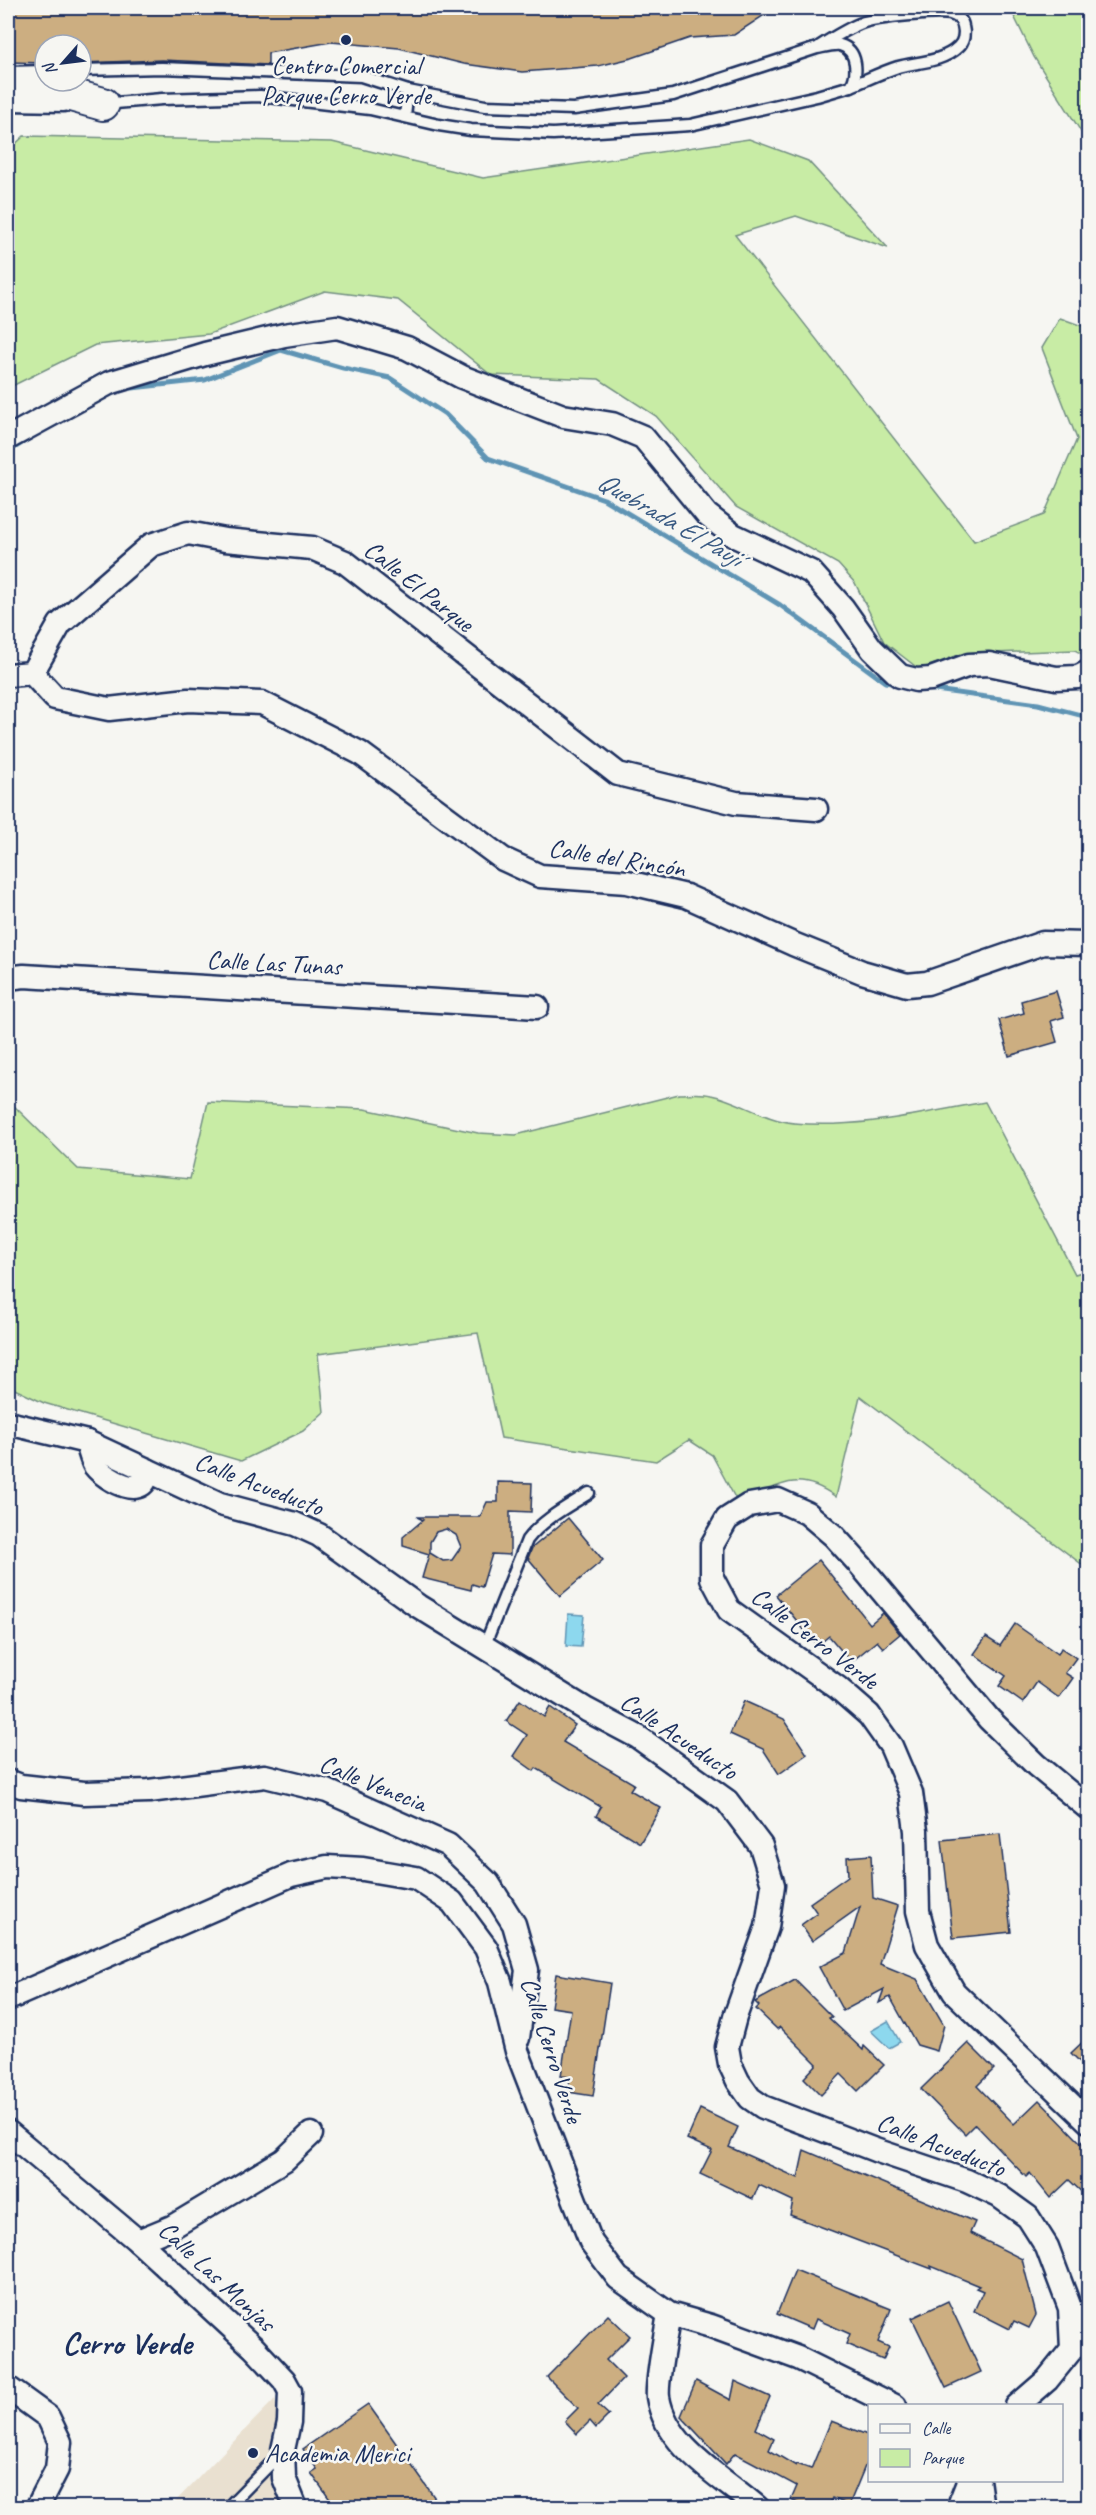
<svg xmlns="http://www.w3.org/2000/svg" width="1096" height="2515" font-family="Caveat,sans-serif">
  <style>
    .built { fill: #e9e0d0 }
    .green { fill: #c8eca5; stroke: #728e82; stroke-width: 1.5 }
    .water { fill: #8dd8ee; stroke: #5f94b4; stroke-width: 1.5 }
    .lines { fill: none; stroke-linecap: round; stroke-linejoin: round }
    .stream { stroke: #5f94b4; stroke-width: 5 }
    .building { fill: #ccae81; stroke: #1b2f5e; stroke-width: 1.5; fill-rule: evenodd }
    .service-casing { stroke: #1b2f5e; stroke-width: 15 }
    .minor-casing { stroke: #1b2f5e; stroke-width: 27 }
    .secondary-casing { stroke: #1b2f5e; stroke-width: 36 }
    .service { stroke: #f6f6f2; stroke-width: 10 }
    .minor { stroke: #f6f6f2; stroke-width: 22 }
    .secondary { stroke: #f6f6f2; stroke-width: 32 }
    .poi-dot { fill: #1b2f5e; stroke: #f6f6f2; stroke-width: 2 }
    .labels { text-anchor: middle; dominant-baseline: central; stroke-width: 5; stroke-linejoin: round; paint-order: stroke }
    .poi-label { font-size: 26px; fill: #1b2f5e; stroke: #f6f6f2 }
    .street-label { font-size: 26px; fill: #1b2f5e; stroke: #f6f6f2 }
    .water-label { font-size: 27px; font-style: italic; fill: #385982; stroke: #f6f6f2 }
    .district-label { font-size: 32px; font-weight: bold; fill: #1b2f5e; stroke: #f6f6f2 }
  </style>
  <rect width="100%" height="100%" fill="#f6f6f2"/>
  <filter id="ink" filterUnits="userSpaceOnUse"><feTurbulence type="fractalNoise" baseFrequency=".0167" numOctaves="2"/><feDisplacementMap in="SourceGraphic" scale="12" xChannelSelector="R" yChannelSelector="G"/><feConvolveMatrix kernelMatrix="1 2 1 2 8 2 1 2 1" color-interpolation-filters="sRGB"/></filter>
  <g filter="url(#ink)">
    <!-- built -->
    <path class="built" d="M 275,2399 L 292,2507 L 170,2507 Z"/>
    <!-- green -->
    <g class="green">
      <path d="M 1010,8 L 1088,8 L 1088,143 L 1034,57 Z"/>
      <path d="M 24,136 L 332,142 L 483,178 L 749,139 L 808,161 L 888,248 L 796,216 L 735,235 L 974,541 L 1044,515 L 1077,439 L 1042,348 L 1060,318 L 1088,328 L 1088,657 L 1075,650 L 966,654 L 919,669 L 884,642 L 855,583 L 838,564 L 736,507 L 656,416 L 599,379 L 491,375 L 398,300 L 325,291 L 209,334 L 95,345 L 8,388 L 8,151 Z"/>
      <path d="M 679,1094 C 689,1094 701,1092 711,1095 C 740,1101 764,1120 794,1123 C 858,1129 922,1113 985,1102 L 1075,1274 L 1088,1270 L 1088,1569 L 860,1396 L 836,1497 C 796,1468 778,1486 739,1505 L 712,1455 L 689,1440 L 656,1461 L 501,1438 L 478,1333 L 318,1354 L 324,1412 L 303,1431 L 241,1461 L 44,1403 L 8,1386 L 8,1100 L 78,1169 L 190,1179 L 208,1102 L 364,1109 L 478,1133 L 516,1135 Z"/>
    </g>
    <!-- water -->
    <g class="water">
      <path d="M 568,1614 L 584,1615 L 581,1647 L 566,1646 Z"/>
      <path d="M 888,2021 L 900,2042 L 889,2048 L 871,2031 Z"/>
    </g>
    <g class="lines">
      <!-- stream -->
      <g class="stream">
        <path d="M 123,389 L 205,380 L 281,350 L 343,368 L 390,378 L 445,414 L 488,458 L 604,499 L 780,605 L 885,682 L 898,684"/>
        <path d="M 8,452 L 30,438"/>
        <path d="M 928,689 L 1038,704 L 1088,717"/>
      </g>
    </g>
    <!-- building -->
    <g class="building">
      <path d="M 8,8 L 775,8 L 734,35 L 690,38 L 632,58 L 598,66 L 522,72 L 464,64 L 399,48 L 331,42 L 268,53 L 268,65 L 162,60 L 81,63 L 81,45 L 45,45 L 45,63 L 8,62 Z"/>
      <path d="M 1056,991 L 1064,1017 L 1051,1021 L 1057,1042 L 1009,1056 L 999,1020 L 1024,1013 L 1021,1001 Z"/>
      <path d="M 498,1482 L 532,1483 L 531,1512 L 510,1511 L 510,1555 L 492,1554 L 482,1587 L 472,1584 L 471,1590 L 422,1578 L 429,1554 L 403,1546 L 403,1537 L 423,1520 L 417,1517 L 480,1517 L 487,1502 L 498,1502 ZM 446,1529 L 456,1535 L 461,1547 L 452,1560 L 443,1561 L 430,1553 L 430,1542 L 436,1532 Z"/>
      <path d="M 568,1518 L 603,1560 L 560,1596 L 528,1558 L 532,1548 Z"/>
      <path d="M 819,1560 L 870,1624 L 883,1613 L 900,1634 L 883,1648 L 877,1641 L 851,1662 L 829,1636 L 817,1646 L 776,1595 Z"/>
      <path d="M 1015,1624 L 1058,1654 L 1061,1648 L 1076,1658 L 1065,1673 L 1073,1678 L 1059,1698 L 1037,1682 L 1023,1703 L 999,1686 L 1006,1676 L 974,1654 L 986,1637 L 1000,1646 Z"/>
      <path d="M 520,1700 L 544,1717 L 550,1707 L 575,1725 L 563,1742 L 634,1784 L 630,1790 L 661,1808 L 640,1843 L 596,1816 L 601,1807 L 536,1768 L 534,1771 L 513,1756 L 527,1735 L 506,1721 Z"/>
      <path d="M 744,1701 L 784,1719 L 807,1754 L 779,1774 L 763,1749 L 730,1734 Z"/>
      <path d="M 1000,1834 L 1011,1932 L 953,1938 L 942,1840 Z"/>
      <path d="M 871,1855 L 873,1898 L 898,1906 L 880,1964 L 917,1979 L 944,2025 L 937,2051 L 917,2045 L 890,1997 L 879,2003 L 884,1989 L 843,2011 L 819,1967 L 846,1953 L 860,1907 L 812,1941 L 801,1925 L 817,1913 L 810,1903 L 848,1876 L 847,1857 Z"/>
      <path d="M 556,1974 L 610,1983 L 593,2096 L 568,2092 L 570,2077 L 561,2076 L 571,2010 L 551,2007 Z"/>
      <path d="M 795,1980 L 832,2017 L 829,2018 L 863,2050 L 864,2046 L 884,2065 L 858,2091 L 841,2074 L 821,2095 L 804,2078 L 817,2064 L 780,2027 L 777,2029 L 756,2009 L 759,2006 L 755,2002 Z"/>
      <path d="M 1089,2036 L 1089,2071 L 1071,2053 Z"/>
      <path d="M 968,2043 L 994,2069 L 977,2086 L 1014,2124 L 1039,2100 L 1081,2143 L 1089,2136 L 1089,2199 L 1069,2180 L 1050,2198 L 1030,2173 L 1026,2177 L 975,2124 L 965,2134 L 921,2089 Z"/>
      <path d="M 700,2109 L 738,2127 L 729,2147 L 798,2178 L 804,2150 L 975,2222 L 970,2233 L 1022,2259 L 1036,2315 L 1029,2328 L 1014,2321 L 1010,2329 L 974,2311 L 983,2291 L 976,2288 L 979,2286 L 931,2266 L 932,2269 L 790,2215 L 793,2201 L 759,2185 L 753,2199 L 700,2174 L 712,2150 L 687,2139 Z"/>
      <path d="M 795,2270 L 891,2309 L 878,2342 L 889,2347 L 883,2360 L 846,2344 L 850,2334 L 816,2319 L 812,2329 L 777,2314 Z"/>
      <path d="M 948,2301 L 981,2372 L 946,2388 L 912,2318 Z"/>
      <path d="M 608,2315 L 630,2336 L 606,2360 L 624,2378 L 598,2405 L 609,2415 L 596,2428 L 590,2421 L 577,2434 L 565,2421 L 578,2408 L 547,2377 Z"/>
      <path d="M 696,2381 L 731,2400 L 735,2381 L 770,2397 L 756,2429 L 774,2439 L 769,2450 L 796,2466 L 797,2464 L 811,2469 L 831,2421 L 870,2436 L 870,2454 L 849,2505 L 832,2498 L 828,2508 L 809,2508 L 791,2500 L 797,2486 L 735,2453 L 726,2464 L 681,2416 Z"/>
      <path d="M 368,2404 L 442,2508 L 336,2508 L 311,2473 L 317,2469 L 303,2449 Z"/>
    </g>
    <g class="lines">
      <defs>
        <g id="service">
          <path d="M 820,46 C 834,37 848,28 864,22 C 878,18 937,11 950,14 C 957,16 962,19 963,26 C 965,33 964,42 958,47 C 943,62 917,62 898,67 C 882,72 866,80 851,86"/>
          <path d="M 81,70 L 162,68 L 361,76 L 408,91 L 485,106 L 574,109 L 673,95 L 817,48 C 823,47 834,44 840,45 C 858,50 858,74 851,86 L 817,96 L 690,125 L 553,134 L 471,130 L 439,125 L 370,109 L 260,96 L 162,99 L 104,104"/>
          <path d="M 8,72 L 45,71"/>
          <path d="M 8,105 L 64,106"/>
          <path d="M 405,116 L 408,91"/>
          <path d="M 484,1647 L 527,1540 C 543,1519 567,1507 589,1493"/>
          <path d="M 227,2508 L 281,2453"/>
        </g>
        <g id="minor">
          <path d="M 8,438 L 109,383 L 205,354 L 284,335 L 337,327 L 407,348 L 462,377 L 563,416 L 612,424 L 643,437 L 707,515 L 733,535 L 811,572 L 843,608 L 872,649 L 900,676 L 916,680 L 931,679 L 969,665 L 989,664 L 1056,678 L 1078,677 L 1088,672"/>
          <path d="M 32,673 L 55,698 L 109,709 L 188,700 L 262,703 L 360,753 L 503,859 L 540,876 L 627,882 L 686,896 L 793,944 L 862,972 L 907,985 L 927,983 L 1043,943 L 1088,944"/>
          <path d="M 8,675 L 32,673 L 60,624 L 151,545 L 188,533 L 225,540 L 312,548 L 345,562 L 618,774 L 736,803 L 816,809"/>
          <path d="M 8,978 L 24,976 L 537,1007"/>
          <path d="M 8,1423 L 87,1442 L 220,1504 L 295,1524 L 319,1535 L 418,1606 L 587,1710 L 638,1737 L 727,1801 L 761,1846 L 773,1885 L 767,1927 L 735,2017 L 727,2047 L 730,2064 L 738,2081 L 750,2098 L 763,2107 L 875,2150 L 967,2181 L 999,2196 L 1028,2217 L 1047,2247 L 1070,2308 L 1072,2349 L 1047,2380 L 1017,2406"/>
          <path d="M 87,1442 C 89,1450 91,1459 95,1466 C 106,1480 147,1503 147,1470"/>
          <path d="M 8,1781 L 21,1786 L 84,1793 L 149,1791 L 265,1776 L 327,1791 L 448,1845 L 488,1883 L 514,1924 L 527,1970 L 518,2038"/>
          <path d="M 1088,1808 L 1036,1765 L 989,1719 L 861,1566 L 834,1536 L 807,1513 L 778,1500 L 749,1505 L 727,1519 L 712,1545 L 712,1578 L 729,1610 L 838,1688 L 869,1715 L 891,1746 L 911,1793 L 916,1831 L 918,1911 L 927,1945 L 954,1992 L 1088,2121"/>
          <path d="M 8,1999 L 291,1875 L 327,1867 L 363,1869 L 416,1878 L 452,1902 L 486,1948 L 500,1982 L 517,2051 L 591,2242 L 618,2278 L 669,2314 L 711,2326 L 798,2358 L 895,2406"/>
          <path d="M 8,2132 L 138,2241 L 254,2348 L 284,2380 L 290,2391 L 289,2422 L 283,2450 L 284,2478 L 296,2508"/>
          <path d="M 138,2241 L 172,2227 L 284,2160 L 311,2134"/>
          <path d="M 669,2314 C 666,2333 656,2382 658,2397 C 666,2448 723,2477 758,2508"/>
          <path d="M 8,2388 L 48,2417 L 60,2442 L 57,2469 L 37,2508"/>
          <path d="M 978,2480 L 982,2508"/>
          <path d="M 958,2508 L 969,2480"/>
        </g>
        <path id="secondary" d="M 8,89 L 53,90 L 103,104"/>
      </defs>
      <!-- service casing -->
      <use href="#service" class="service-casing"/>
      <!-- minor casing -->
      <use href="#minor" class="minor-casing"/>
      <!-- secondary casing -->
      <use href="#secondary" class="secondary-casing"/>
      <!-- service -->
      <use href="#service" class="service"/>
      <!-- minor -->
      <use href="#minor" class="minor"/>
      <!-- secondary -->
      <use href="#secondary" class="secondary"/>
    </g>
  </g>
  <!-- markers -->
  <g class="poi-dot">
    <circle cx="346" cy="40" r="6"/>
    <circle cx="253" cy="2453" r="6"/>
  </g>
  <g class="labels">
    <!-- poi labels -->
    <g class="poi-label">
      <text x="346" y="65">Centro Comercial<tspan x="346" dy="30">Parque Cerro Verde</tspan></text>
      <text x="265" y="2453" text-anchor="start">Academia Merici</text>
    </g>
    <!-- street labels -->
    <g class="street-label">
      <text transform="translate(419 586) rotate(38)">Calle El Parque</text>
      <text transform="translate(617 858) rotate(9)">Calle del Rincón</text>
      <text transform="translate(274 963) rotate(3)">Calle Las Tunas</text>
      <text transform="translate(259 1484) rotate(21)">Calle Acueducto</text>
      <text transform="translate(815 1638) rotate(37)">Calle Cerro Verde</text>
      <text transform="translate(679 1736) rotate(34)">Calle Acueducto</text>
      <text transform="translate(373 1783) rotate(22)">Calle Venecia</text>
      <text transform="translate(552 2050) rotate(72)">Calle Cerro Verde</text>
      <text transform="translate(941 2145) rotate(21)">Calle Acueducto</text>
      <text transform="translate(217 2276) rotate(43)">Calle Las Monjas</text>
    </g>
    <!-- water labels -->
    <g class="water-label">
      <text transform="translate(670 519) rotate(30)">Quebrada El Paují</text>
    </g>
    <!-- district labels -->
    <g class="district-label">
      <text x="127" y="2343">Cerro Verde</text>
    </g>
  </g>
  <!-- margin -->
  <rect width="1096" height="2515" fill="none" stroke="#f6f6f2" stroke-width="30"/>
  <rect x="15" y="15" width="1066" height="2485" fill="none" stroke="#1b2f5e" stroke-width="2" filter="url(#ink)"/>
  <!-- legend -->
  <rect x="868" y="2404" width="195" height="78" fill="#f6f6f2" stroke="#9ea6b7" stroke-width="1.5"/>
  <rect x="880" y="2424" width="30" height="9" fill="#f6f6f2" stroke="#9ea6b7" stroke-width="1.5"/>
  <text x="922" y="2434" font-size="18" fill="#1b2f5e">Calle</text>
  <rect x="880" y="2449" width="30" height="18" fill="#c8eca5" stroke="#9ea6b7" stroke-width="1.5"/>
  <text x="922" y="2464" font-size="18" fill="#1b2f5e">Parque</text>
  <!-- north arrow -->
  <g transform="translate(63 63) rotate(242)"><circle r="28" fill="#f6f6f2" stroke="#9ea6b7" stroke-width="1.5"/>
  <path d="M0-4.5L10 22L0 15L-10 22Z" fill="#1b2f5e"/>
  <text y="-9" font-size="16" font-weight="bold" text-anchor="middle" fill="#1b2f5e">N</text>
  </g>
</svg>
